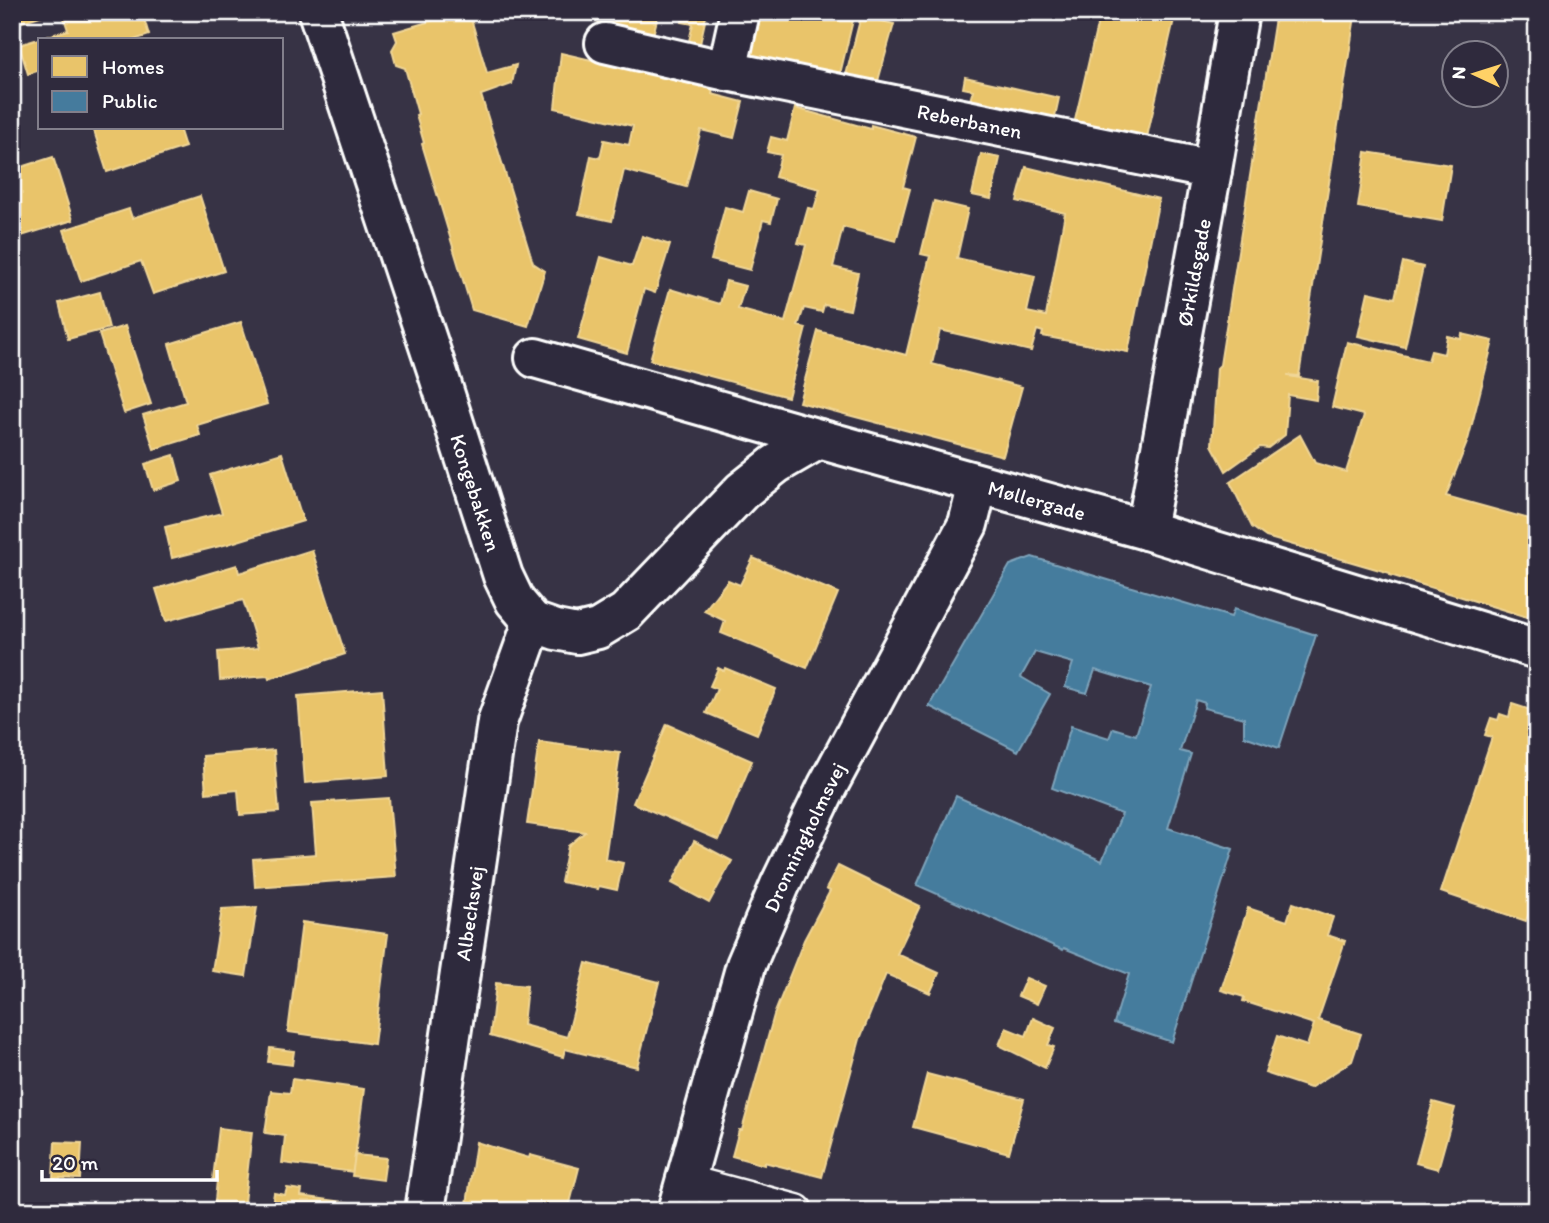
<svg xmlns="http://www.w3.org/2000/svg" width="1549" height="1223" font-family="Itim,sans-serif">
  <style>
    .homes { fill: #e9c46a; stroke: #f0d697; stroke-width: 2 }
    .public { fill: #457b9d; stroke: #7da3ba; stroke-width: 2 }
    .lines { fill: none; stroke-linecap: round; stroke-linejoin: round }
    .lane-casing { stroke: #fff; stroke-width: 37 }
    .street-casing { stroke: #fff; stroke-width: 44 }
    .secondary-casing { stroke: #fff; stroke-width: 44 }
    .lane { stroke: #2f2a3d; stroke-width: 32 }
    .street { stroke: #2f2a3d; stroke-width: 38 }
    .secondary { stroke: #2f2a3d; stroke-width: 38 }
    .labels { text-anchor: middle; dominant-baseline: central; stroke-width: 7; stroke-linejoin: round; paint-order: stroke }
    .street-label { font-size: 21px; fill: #fff; stroke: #2f2a3d }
  </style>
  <rect width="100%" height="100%" fill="#373345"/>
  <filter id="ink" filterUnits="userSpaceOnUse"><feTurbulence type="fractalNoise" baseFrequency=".0143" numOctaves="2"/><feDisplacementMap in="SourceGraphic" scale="14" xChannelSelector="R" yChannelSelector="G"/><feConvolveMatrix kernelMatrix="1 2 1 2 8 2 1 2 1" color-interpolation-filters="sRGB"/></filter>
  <g filter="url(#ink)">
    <!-- homes -->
    <g class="homes">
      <path d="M 12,12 L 52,12 L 12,25 Z"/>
      <path d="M 62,12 L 142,12 L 149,35 L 134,40 L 40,40 L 40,70 L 28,74 L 19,45 L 68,30 Z"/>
      <path d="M 461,12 L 469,12 L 487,73 L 516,65 L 512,84 L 481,95 L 533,263 L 545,271 L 528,326 L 472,310 L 422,144 L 424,143 L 416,115 L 418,114 L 405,68 L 396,65 L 392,50 L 397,41 L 394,32 Z"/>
      <path d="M 586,12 L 659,12 L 653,35 L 585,18 Z"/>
      <path d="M 679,12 L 707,12 L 700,44 L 689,41 L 693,24 L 682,22 L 684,13 Z"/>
      <path d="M 745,12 L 855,12 L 839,78 L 735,54 Z"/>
      <path d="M 1075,12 L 1179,12 L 1178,16 L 1175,15 L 1144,150 L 1072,133 L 1099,17 Z"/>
      <path d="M 1276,12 L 1333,12 L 1355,16 L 1299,376 L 1288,375 L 1288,376 L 1318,381 L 1316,400 L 1288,395 L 1285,435 L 1268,448 L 1260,447 L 1226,471 L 1212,445 L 1217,368 L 1220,365 Z"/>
      <path d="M 861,16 L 894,24 L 876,88 L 845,79 Z"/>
      <path d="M 561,53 L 713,88 L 712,94 L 743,102 L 734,138 L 701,130 L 686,187 L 624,170 L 612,221 L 579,214 L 591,156 L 600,158 L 604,140 L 629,145 L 633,126 L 555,108 Z"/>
      <path d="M 965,77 L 1059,98 L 1052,130 L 967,110 L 973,90 L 963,88 Z"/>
      <path d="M 795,108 L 871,129 L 871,125 L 916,137 L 903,187 L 910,189 L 896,241 L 843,227 L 833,267 L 858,273 L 850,310 L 824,305 L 822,312 L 804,308 L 798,326 L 806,328 L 788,397 L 650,360 L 670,289 L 720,304 L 726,281 L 745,286 L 738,309 L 785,322 L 806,245 L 798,243 L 808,208 L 814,209 L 820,189 L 775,177 L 781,155 L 767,152 L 771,137 L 787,141 Z"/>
      <path d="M 93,128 L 179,128 L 185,147 L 107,172 Z"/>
      <path d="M 1366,152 L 1451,165 L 1442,221 L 1358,207 Z"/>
      <path d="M 981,154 L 1000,158 L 991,199 L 972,195 Z"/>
      <path d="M 53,157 L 73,220 L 12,239 L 12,170 Z"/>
      <path d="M 1026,167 L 1159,199 L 1128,352 L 1042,336 L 1043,332 L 1037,330 L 1031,351 L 940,330 L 932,364 L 1022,387 L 1003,456 L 799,402 L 818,331 L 906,355 L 930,256 L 921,254 L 934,201 L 968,209 L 957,258 L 1035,276 L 1027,312 L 1046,316 L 1065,213 L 1017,201 Z"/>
      <path d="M 749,191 L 777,199 L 771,222 L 763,220 L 750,270 L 711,260 L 725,207 L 743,212 Z"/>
      <path d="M 200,196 L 224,271 L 153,294 L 141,261 L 81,281 L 64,230 L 129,209 L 132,218 Z"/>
      <path d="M 642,236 L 670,245 L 655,293 L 644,289 L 627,353 L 578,339 L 601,257 L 632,266 Z"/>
      <path d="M 1403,262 L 1423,267 L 1405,347 L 1358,336 L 1368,292 L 1395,298 Z"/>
      <path d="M 100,292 L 109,328 L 68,339 L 59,303 Z"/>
      <path d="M 241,322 L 267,404 L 197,425 L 200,435 L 154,449 L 143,415 L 186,402 L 169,344 Z"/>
      <path d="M 125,326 L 151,404 L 124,413 L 99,334 Z"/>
      <path d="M 1462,334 L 1493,341 L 1468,440 L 1446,496 L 1537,521 L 1537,620 L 1390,575 L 1390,573 L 1266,537 L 1252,527 L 1230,482 L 1300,435 L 1315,463 L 1346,472 L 1364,415 L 1332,407 L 1347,342 L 1428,361 L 1431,351 L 1444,354 L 1447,336 L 1461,339 Z"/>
      <path d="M 282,453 L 303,521 L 228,544 L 172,558 L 165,527 L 222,513 L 210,475 Z"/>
      <path d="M 174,455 L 181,481 L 153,490 L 145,464 Z"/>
      <path d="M 312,550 L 345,654 L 269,679 L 268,676 L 220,680 L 218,652 L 258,648 L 243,600 L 166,621 L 156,589 L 237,565 L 239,573 Z"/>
      <path d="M 753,558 L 838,593 L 807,668 L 721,633 L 725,621 L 704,611 L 728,580 L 740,585 Z"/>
      <path d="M 718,668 L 724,671 L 725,668 L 776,689 L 757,734 L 706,713 L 717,689 L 710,686 Z"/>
      <path d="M 382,689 L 388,776 L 305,783 L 298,696 Z"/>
      <path d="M 1512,704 L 1537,712 L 1537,891 L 1526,921 L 1441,892 L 1492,737 L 1485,735 L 1491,718 L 1498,720 L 1500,714 L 1509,717 Z"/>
      <path d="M 667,724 L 752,761 L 719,840 L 633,803 Z"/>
      <path d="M 539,742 L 620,753 L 605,859 L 623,863 L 617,890 L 599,886 L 598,889 L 561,882 L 568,846 L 585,832 L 527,824 Z"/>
      <path d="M 274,750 L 279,812 L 240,815 L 238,790 L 206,793 L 203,756 Z"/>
      <path d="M 389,798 L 396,877 L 255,887 L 253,859 L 316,854 L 312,803 Z"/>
      <path d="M 694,841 L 732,861 L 709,903 L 672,883 Z"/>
      <path d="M 838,866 L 920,906 L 897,954 L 939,973 L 930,993 L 886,974 L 860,1039 L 822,1177 L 764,1162 L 764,1165 L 732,1156 L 739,1130 L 742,1130 L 774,1015 L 804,940 L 830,891 L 826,889 Z"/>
      <path d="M 1293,903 L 1333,917 L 1327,935 L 1345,941 L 1318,1020 L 1361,1034 L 1352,1061 L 1310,1088 L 1265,1073 L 1277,1036 L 1307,1046 L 1314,1024 L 1243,1001 L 1244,997 L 1221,990 L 1248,908 L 1287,921 Z"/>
      <path d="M 257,907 L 246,976 L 212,971 L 222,909 Z"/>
      <path d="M 302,922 L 388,934 L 374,1044 L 288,1032 Z"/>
      <path d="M 586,963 L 659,982 L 637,1067 L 565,1049 L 563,1057 L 490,1036 L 496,983 L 527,986 L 523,1025 L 567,1037 Z"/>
      <path d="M 1026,978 L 1045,986 L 1037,1004 L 1018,996 Z"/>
      <path d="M 1033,1018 L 1055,1028 L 1048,1045 L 1054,1047 L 1045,1068 L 999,1045 L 1006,1028 L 1026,1036 Z"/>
      <path d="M 270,1048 L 294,1051 L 292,1065 L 268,1062 Z"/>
      <path d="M 927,1074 L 1024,1099 L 1009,1153 L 913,1127 Z"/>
      <path d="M 292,1079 L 364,1089 L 353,1172 L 282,1163 L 285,1136 L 265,1133 L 271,1091 L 290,1093 Z"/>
      <path d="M 1433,1102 L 1455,1108 L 1438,1169 L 1416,1163 Z"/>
      <path d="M 219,1128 L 252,1132 L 243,1211 L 214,1211 L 217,1180 L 213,1179 Z"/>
      <path d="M 55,1142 L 82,1143 L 80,1179 L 53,1178 Z"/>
      <path d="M 476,1142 L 529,1158 L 530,1155 L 579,1168 L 568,1211 L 466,1211 Z"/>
      <path d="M 355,1155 L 386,1158 L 383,1180 L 352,1176 Z"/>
      <path d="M 287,1188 L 302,1190 L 301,1196 L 351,1203 L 350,1211 L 271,1211 L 274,1193 L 285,1195 Z"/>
    </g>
    <!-- public -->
    <path class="public" d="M 1032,557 L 1231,617 L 1234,609 L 1316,635 L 1279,748 L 1244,736 L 1244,718 L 1204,708 L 1205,703 L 1196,700 L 1180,751 L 1191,754 L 1168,828 L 1233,849 L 1172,1042 L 1114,1023 L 1129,974 L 1064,948 L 1063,950 L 917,885 L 956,796 L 1102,861 L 1122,814 L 1052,788 L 1071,726 L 1109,738 L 1113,728 L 1136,735 L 1151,687 L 1095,670 L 1087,693 L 1065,687 L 1073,663 L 1035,652 L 1021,677 L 1050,694 L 1018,751 L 929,706 L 1010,565 Z"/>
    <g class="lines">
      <defs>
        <path id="lane" d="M 684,1181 L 796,1211"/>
        <g id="street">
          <path id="s1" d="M 605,43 L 727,71 L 1212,170"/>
          <path d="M 727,71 L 740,12"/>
          <path d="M 535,358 L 819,439"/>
          <path id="s2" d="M 1146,530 L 1212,170 L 1239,12"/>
          <path id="s3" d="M 425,1211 L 497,722 L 533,622"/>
          <path id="s4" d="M 677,1211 L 746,965 L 780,885 L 827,787 L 968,524 L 978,484"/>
        </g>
        <g id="secondary">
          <path id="s5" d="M 318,12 L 436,367 L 503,576 L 515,601 L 533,622 L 556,630 L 577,634 L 598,629 L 626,612 L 742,491 L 776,464 L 819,439 L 1146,530 L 1537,649"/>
        </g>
      </defs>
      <!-- lane casing -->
      <use href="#lane" class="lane-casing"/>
      <!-- street casing -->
      <use href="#street" class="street-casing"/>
      <!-- secondary casing -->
      <use href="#secondary" class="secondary-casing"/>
      <!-- lane -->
      <use href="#lane" class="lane"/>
      <!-- street -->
      <use href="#street" class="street"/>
      <!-- secondary -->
      <use href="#secondary" class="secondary"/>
    </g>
  </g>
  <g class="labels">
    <!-- street labels -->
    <g class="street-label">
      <text stroke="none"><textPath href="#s1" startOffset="373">Reberbanen</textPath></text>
      <text stroke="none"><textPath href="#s2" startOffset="262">Ørkildsgade</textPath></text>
      <text stroke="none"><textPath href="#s5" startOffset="506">Kongebakken</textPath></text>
      <text stroke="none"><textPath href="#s5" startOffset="1236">Møllergade</textPath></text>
      <text stroke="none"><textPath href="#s4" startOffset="396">Dronningholmsvej</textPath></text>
      <text stroke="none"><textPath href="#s3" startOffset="301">Albechsvej</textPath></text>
    </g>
  </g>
  <!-- margin -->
  <rect width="1549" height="1223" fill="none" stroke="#2f2a3d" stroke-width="42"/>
  <rect x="21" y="21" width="1507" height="1181" fill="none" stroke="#fff" stroke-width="2.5" filter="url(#ink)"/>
  <!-- legend -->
  <rect x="38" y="38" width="245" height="91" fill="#2f2a3d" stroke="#827f8b" stroke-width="2"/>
  <rect x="52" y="56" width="35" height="21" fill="#e9c46a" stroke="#827f8b" stroke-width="2"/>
  <text x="102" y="74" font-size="21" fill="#ffffff">Homes</text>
  <rect x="52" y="91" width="35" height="21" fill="#457b9d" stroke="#827f8b" stroke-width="2"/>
  <text x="102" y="108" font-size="21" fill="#ffffff">Public</text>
  <!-- north arrow -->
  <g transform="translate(1475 74) rotate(274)"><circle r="33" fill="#2f2a3d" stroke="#827f8b" stroke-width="2"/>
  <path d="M0-5L12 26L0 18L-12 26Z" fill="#ffd166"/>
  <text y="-10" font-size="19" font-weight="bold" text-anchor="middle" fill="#ffffff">N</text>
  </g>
  <!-- scale -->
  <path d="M42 1170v10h175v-10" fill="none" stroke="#ffffff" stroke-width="3.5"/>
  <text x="52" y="1170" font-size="21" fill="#ffffff" stroke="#2f2a3d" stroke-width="5" paint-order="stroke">20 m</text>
</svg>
